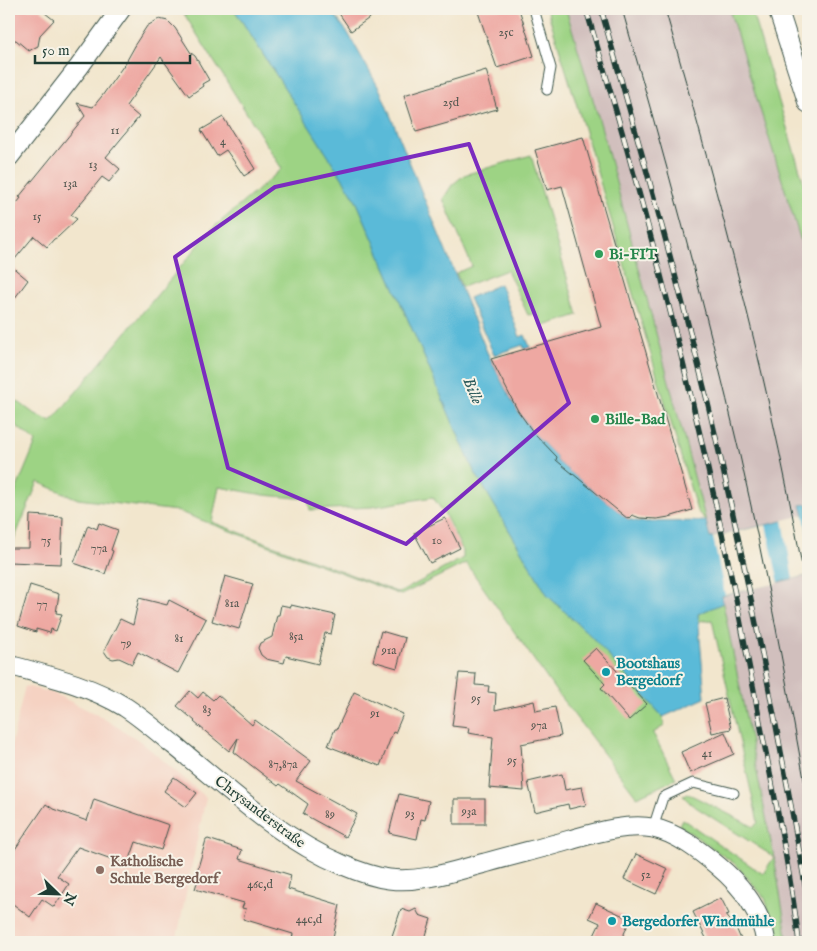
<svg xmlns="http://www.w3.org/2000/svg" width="817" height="951" font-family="'IM FELL English',serif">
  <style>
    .built { fill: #f5d2c2 }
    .industrial { fill: #d1bfbd }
    .green { fill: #9dd384; stroke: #5e885c; fill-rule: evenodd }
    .water { fill: #5abad8; stroke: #3c7c86 }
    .pier { fill: #f2e6cd }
    .building { fill: #eea8a2 }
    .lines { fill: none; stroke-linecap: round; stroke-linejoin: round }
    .service-casing { stroke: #3f564b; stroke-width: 11 }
    .minor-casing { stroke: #3f564b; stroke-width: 21 }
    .service { stroke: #fff; stroke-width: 9 }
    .minor { stroke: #fff; stroke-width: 19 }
    .tram { stroke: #1f3d34; stroke-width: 1 }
    .rail-casing { stroke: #1f3d34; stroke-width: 5.5 }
    .rail { stroke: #f7f3e8; stroke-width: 4; stroke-dasharray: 11; stroke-linecap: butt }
    .marked { fill: none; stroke: #7b2cbf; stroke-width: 4; stroke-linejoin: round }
    .leisure-dot { fill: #2e9e5b; stroke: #f7f3e8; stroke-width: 2 }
    .culture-dot { fill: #0f9aa8; stroke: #f7f3e8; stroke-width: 2 }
    .education-dot { fill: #8d6e63; stroke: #f7f3e8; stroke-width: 2 }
    .labels { text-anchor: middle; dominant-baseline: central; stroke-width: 4; stroke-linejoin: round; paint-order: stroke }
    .number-label { font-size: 12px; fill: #535850 }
    .leisure-label { font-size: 15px; font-weight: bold; fill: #27864d; stroke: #f7f3e8; text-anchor: start }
    .culture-label { font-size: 15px; font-weight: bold; fill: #0d838f; stroke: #f7f3e8; text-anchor: start }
    .street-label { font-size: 15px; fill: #1f3d34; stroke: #f7f3e8 }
    .education-label { font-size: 15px; font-weight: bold; fill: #785e54; stroke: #f7f3e8; text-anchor: start }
    .water-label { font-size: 16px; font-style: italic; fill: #2e5c5d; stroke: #f7f3e8 }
  </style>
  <rect width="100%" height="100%" fill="#f7f3e8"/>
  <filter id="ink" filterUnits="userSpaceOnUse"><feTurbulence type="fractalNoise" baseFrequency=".02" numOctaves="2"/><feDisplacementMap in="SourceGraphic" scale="10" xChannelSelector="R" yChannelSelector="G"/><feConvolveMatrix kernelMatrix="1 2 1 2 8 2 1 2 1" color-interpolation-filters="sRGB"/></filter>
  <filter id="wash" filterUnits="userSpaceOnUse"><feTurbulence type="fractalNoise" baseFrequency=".0096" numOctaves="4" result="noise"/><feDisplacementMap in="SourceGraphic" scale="20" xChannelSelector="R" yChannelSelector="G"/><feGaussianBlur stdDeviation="1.12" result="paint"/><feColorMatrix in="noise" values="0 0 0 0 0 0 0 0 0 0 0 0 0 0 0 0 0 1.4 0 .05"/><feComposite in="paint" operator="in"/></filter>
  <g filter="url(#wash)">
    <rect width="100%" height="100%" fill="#f2e6cd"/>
    <!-- built -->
    <path class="built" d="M 25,686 L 53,693 L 96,714 L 140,741 L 206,797 L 176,942 L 9,942 L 9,754 Z"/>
    <!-- industrial -->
    <path class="industrial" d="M 566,9 L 751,9 L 808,197 L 808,504 L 802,506 L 808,540 L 808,942 L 788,942 L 767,823 L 710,538 L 601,126 Z"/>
    <!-- green -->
    <g class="green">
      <path d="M 181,9 L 234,9 L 355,198 L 473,469 L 548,596 L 591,636 L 663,717 L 664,726 L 653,733 L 676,779 L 637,797 L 555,690 L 466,563 L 401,595 L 177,511 L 78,499 L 38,482 L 9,552 L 9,507 L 36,442 L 9,420 L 9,395 L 32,412 L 51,422 L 213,228 L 282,169 ZM 219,487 L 264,495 L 308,499 L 310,510 L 372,507 L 433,497 L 445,515 L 463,551 L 463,558 L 399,593 L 212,522 Z"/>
      <path d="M 547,9 L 566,9 L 601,126 L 706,521 L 697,511 L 587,138 Z"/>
      <path d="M 729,9 L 751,9 L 808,197 L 808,264 Z"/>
      <path d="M 531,155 L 578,315 L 541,327 L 538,313 L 528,315 L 507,270 L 462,287 L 456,273 L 472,266 L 443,199 L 452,185 L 464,175 Z"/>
      <path d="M 723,603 L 774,857 L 788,942 L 778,942 L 765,898 L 735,864 L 679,825 L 682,819 L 763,874 L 774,857 L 691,804 L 683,796 L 686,793 L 695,797 L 754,827 L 758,822 L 712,620 L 698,621 L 698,614 Z"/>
    </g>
    <!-- water -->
    <g class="water">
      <path d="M 234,9 L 330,9 L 348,33 L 380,90 L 487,352 L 504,386 L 518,411 L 533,432 L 557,457 L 556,460 L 628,519 L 640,522 L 706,521 L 710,538 L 804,516 L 801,505 L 808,504 L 808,575 L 722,596 L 723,603 L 698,614 L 705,698 L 663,717 L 591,636 L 548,596 L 473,469 L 355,198 Z"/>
      <path d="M 500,284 L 520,337 L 525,335 L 530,347 L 524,349 L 523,345 L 494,355 L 469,298 Z"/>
    </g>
    <!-- pier -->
    <g class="pier">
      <path d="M 804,515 L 808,540 L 808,575 L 793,579 L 783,520 Z"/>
      <path d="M 766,525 L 779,583 L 725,595 L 713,537 Z"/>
    </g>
    <g id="blocks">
      <!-- building -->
      <g class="building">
        <path d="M 9,9 L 40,9 L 54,20 L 40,35 L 38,46 L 34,48 L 29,51 L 16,40 L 9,41 Z"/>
        <path d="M 336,9 L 382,9 L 351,31 Z"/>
        <path d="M 477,9 L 519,9 L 534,56 L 497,68 Z"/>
        <path d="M 159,19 L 168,21 L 175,28 L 191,53 L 195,56 L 209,80 L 202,84 L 203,86 L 189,96 L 161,57 L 126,106 L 139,117 L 106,157 L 120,169 L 109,182 L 102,177 L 71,215 L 77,219 L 58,237 L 54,239 L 47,247 L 34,236 L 10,265 L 28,280 L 9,306 L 9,213 L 21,198 L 19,197 L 85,116 L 77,103 L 93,107 L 102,96 L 126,62 L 135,46 L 134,46 L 147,26 Z"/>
        <path d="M 486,70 L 497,109 L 416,132 L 404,95 Z"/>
        <path d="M 223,117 L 255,169 L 244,176 L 226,150 L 217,156 L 201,130 Z"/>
        <path d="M 583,137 L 692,510 L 669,517 L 657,519 L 640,518 L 632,515 L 628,519 L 556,460 L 557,457 L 533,432 L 518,411 L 491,359 L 601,327 L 562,186 L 547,190 L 535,150 Z"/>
        <path d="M 30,515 L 63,517 L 61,564 L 9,562 L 9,548 L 29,548 Z"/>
        <path d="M 445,518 L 460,548 L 430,563 L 414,533 Z"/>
        <path d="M 99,523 L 118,530 L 111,550 L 113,551 L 105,574 L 74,563 L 88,525 L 97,529 Z"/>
        <path d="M 225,576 L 253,584 L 239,629 L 212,621 Z"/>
        <path d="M 30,585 L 59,594 L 56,613 L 62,614 L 56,631 L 51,629 L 50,633 L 36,629 L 36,632 L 18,626 Z"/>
        <path d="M 139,598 L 167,605 L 169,600 L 206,619 L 178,673 L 138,652 L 132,664 L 119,658 L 113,659 L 108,657 L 104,651 L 120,619 L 133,625 Z"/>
        <path d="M 281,605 L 291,607 L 291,605 L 335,615 L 331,634 L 325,633 L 318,664 L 286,656 L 284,663 L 266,659 L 261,655 L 258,648 L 260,643 L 272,637 L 277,615 L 279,615 Z"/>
        <path d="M 381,631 L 405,638 L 397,668 L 373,661 Z"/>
        <path d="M 596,648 L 647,704 L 629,720 L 601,688 L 605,684 L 583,660 Z"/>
        <path d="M 459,673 L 476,674 L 475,685 L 489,686 L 488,692 L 496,693 L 495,710 L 534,701 L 536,711 L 555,707 L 561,736 L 521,744 L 524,791 L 489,788 L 493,737 L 468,733 L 469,728 L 452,726 Z"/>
        <path d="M 190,691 L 198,698 L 203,692 L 213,700 L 218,695 L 252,725 L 255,720 L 311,761 L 296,781 L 357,814 L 345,837 L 303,814 L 308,804 L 280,784 L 278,786 L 234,752 L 238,738 L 229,751 L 194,722 L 195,721 L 177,706 Z"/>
        <path d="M 354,692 L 403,714 L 395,733 L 393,732 L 380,766 L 328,746 L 335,729 L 337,729 Z"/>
        <path d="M 724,698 L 731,729 L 712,733 L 705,703 Z"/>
        <path d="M 725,732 L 734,754 L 690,773 L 681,752 Z"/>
        <path d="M 562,774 L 565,790 L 582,787 L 586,805 L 569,809 L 568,804 L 535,812 L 528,782 Z"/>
        <path d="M 174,777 L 197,793 L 186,807 L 164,791 Z"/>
        <path d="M 399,794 L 429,801 L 425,820 L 421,819 L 417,839 L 389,833 Z"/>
        <path d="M 94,799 L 169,825 L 161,850 L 136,842 L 128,865 L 78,847 L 57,876 L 69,884 L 54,907 L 42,899 L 30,917 L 9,901 L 9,858 L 46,804 L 53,809 L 87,821 Z"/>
        <rect x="454" y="799" width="31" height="25"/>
        <path d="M 208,839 L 242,850 L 239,859 L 291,875 L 288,889 L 340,905 L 332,942 L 304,942 L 292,939 L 293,934 L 243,919 L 246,909 L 242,908 L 244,903 L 195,889 L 198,879 L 195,878 L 206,840 Z"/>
        <path d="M 636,854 L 668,869 L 656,894 L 624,879 Z"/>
        <path d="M 721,898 L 729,914 L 726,915 L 737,930 L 742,942 L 708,942 L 693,912 Z"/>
        <path d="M 596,903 L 630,919 L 624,934 L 626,942 L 591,942 L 600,923 L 589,918 Z"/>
        <path d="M 401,909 L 410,912 L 416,909 L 419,915 L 431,919 L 424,942 L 401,942 L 391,939 Z"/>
      </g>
    </g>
  </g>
  <g filter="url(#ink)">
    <use href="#blocks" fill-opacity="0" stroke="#3f564b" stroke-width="1"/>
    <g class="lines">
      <defs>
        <g id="service">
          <path d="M 534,9 L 551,68 L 547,90"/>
          <path d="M 653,828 L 663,797 L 693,783 L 734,793"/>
        </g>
        <g id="minor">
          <path d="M 778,9 L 808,103"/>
          <path d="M 9,157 L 79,67 L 121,9"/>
          <path d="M 9,665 C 49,676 89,685 125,707 C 142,718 158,732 174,745 C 227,788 279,838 343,865 C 357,871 373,877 389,879 C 421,883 454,871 485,863 C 513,855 542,848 570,840 C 595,833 627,823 653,828 C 677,833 700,851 718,866 C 742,886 761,910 766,942"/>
        </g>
      </defs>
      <!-- service casing -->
      <use href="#service" class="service-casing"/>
      <!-- minor casing -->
      <use href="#minor" class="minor-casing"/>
      <!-- service -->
      <use href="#service" class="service"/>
      <!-- minor -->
      <use href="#minor" class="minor"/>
      <!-- tram -->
      <g class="tram">
        <path d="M 622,9 C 665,157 705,305 740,456 C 766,570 787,685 808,801"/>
        <path d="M 665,9 C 721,203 774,400 808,600"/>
      </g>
      <defs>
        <g id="rail">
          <path d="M 586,9 C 655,236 712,467 756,701 C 771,781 789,861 799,942"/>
          <path d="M 601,9 C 638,140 676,272 708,404 C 747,569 779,735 808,901"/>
        </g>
      </defs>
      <!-- rail casing -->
      <use href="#rail" class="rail-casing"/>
      <!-- rail -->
      <use href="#rail" class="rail"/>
    </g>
  </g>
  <!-- marked area -->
  <path class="marked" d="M 469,144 L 569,403 L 406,544 L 228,468 L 175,257 L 275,187 Z"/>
  <!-- markers -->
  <g class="leisure-dot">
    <circle cx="599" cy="254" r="5"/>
    <circle cx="595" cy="419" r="5"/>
  </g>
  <g class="culture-dot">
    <circle cx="606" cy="672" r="5"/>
    <circle cx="612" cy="921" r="5"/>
  </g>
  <circle class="education-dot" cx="100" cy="870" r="5"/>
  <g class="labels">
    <!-- number labels -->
    <g class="number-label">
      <text x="506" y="32">25c</text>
      <text x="451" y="102">25d</text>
      <text x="115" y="130">11</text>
      <text x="223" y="141">4</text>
      <text x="93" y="164">13</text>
      <text x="70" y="183">13a</text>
      <text x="37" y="216">15</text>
      <text x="46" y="540">75</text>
      <text x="437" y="540">10</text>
      <text x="99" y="548">77a</text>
      <text x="232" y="603">81a</text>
      <text x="42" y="604">77</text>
      <text x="296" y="636">85a</text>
      <text x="179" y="638">81</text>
      <text x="126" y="643">79</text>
      <text x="389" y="650">91a</text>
      <text x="476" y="698">95</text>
      <text x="207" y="709">83</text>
      <text x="375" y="713">91</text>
      <text x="539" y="725">97a</text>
      <text x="707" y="753">41</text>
      <text x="512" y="760">95</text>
      <text x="283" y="764">87,87a</text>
      <text x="469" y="811">93a</text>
      <text x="410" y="813">93</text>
      <text x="330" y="814">89</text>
      <text x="646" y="874">52</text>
      <text x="260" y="884">46c,d</text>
      <text x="309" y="919">44c,d</text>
    </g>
    <!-- leisure labels -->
    <g class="leisure-label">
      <text x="609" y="254">Bi-FIT</text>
      <text x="605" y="419">Bille-Bad</text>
    </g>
    <!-- culture labels -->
    <g class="culture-label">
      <text x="616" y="663">Bootshaus<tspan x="616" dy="17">Bergedorf</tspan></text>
      <text x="622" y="921">Bergedorfer Windmühle</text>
    </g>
    <!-- street labels -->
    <g class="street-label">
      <text transform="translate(260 812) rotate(37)">Chrysanderstraße</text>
    </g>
    <!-- education labels -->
    <g class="education-label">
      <text x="110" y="861">Katholische<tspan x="110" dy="17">Schule Bergedorf</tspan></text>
    </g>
    <!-- water labels -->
    <g class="water-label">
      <text transform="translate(472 391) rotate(67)">Bille</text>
    </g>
  </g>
  <!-- margin -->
  <rect width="817" height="951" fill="none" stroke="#f7f3e8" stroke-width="30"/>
  <!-- north arrow -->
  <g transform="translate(58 894) rotate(113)" stroke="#f7f3e8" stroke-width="4" paint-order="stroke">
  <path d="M0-4L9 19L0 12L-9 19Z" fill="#1f3d34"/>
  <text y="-8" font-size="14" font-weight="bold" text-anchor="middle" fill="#1f3d34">N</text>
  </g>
  <!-- scale -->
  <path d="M35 55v8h155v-8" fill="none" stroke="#1f3d34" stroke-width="2.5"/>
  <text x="42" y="55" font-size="15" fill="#1f3d34" stroke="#f7f3e8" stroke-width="4" paint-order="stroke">50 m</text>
</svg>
